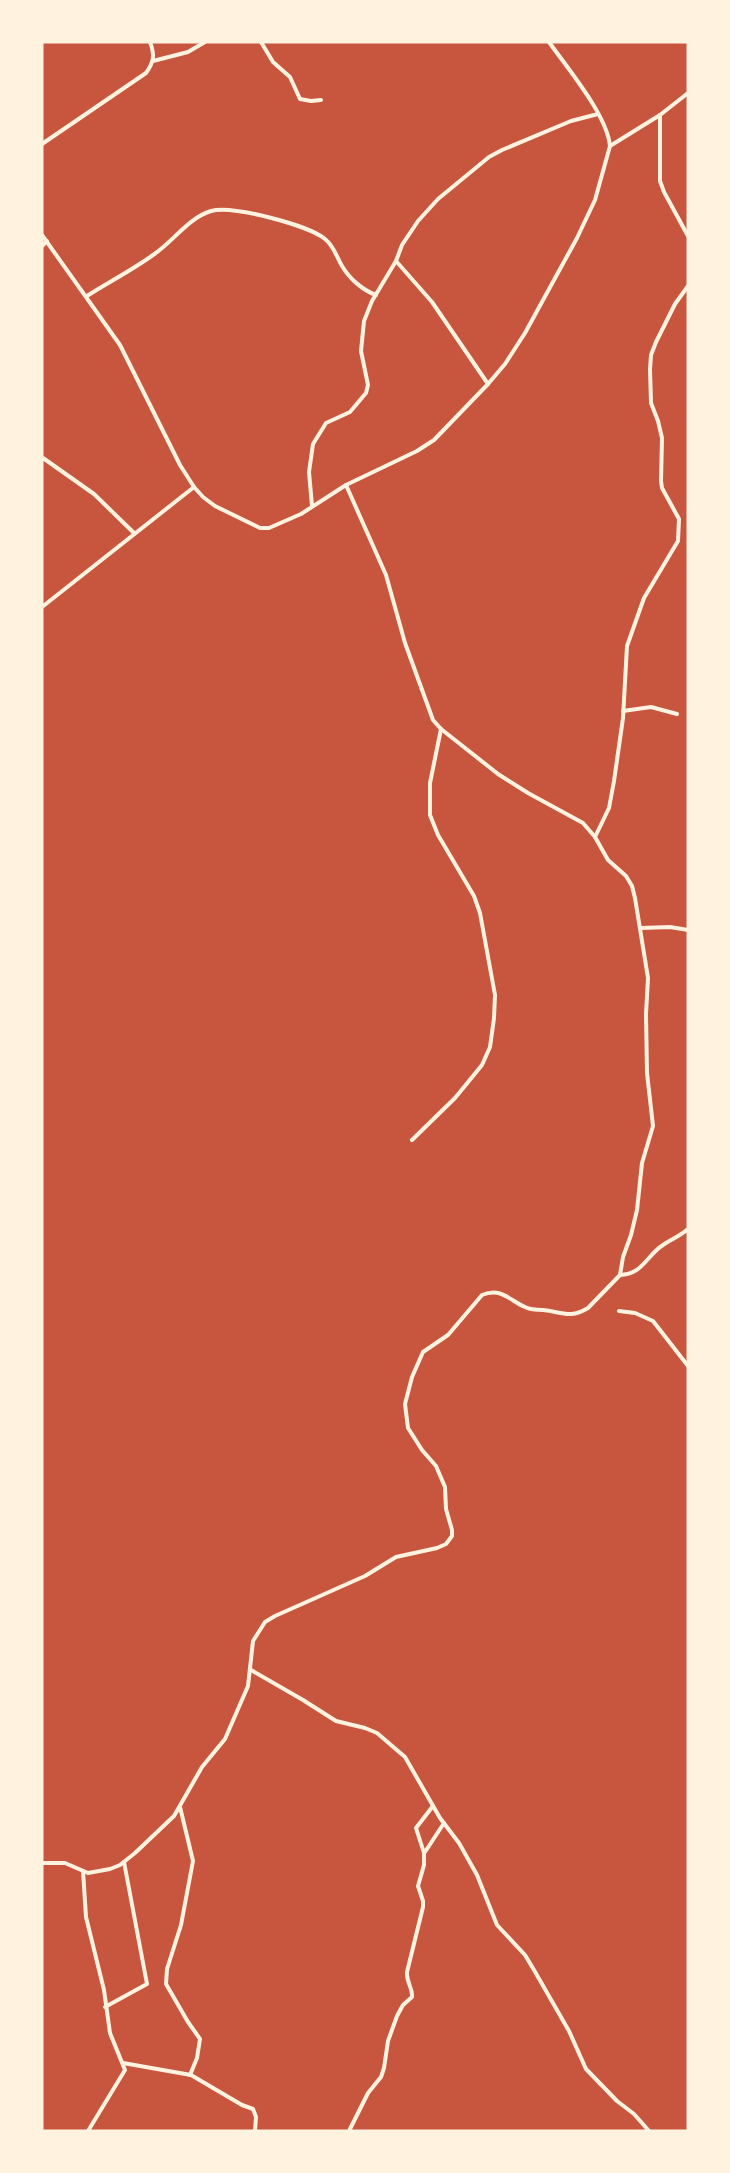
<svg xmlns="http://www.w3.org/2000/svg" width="730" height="2173" font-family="'Fira Sans Condensed',sans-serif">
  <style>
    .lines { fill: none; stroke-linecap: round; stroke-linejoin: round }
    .minor { stroke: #fff3e0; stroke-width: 4 }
  </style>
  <rect width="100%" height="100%" fill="#c8553d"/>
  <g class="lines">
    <!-- minor -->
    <g class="minor">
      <path d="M 261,42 L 273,62 L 290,77 L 300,99 L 311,101 L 321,100"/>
      <path d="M 153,61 L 188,52 L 205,42"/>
      <path d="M 660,115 L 660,181 L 664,192 L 688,236"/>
      <path d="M 42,144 L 146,73 C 154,62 155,55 150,42"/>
      <path d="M 610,146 L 660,115 L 688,93"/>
      <path d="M 42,235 L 120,345 L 180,465 L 194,487 L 203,497 L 215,506 L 260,528 L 269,528 L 301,514 L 346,485 L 417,451 L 434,440 L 488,384 L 505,364 L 525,333 L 577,238 L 595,200 L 610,146 C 607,115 568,69 549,42"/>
      <path d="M 42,246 L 47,241"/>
      <path d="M 396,261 L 432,302 L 488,384"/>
      <path d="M 87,296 C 109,282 132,270 153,255 C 173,242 188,218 211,211 C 232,205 308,225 325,239 C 334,246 336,256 342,266 C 349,278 362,290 376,295"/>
      <path d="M 43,458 L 94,494 L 134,533"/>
      <path d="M 312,506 L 309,472 L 313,444 L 326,423 L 350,412 L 366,393 L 368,385 L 361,351 L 364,321 L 372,301 L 396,261 L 402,245 L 418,221 L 438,199 L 489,157 L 502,150 L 571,121 L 598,114"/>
      <path d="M 42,607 L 194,487"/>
      <path d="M 623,711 L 651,707 L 677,714"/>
      <path d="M 595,837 L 609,808 L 614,781 L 623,718 L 627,646 L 644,598 L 678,541 L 679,519 L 662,488 L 661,481 L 662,438 L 658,421 L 651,403 L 650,369 L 651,355 L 656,342 L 675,304 L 688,286"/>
      <path d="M 641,928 L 670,927 L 688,930"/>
      <path d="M 412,1140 L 455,1098 L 482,1065 L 490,1047 L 494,1018 L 495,995 L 480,913 L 474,896 L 438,835 L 430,815 L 430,783 L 441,729"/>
      <path d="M 620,1275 C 642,1275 647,1255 663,1245 C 672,1239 680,1236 688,1229"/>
      <path d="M 619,1311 L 635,1313 L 653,1321 L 688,1366"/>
      <path d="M 251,1670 L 303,1700 L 336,1721 L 365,1728 L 377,1733 L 405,1757 L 440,1818 L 459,1843 L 477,1875 L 497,1925 L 525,1955 L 534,1970 L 569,2031 L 586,2069 L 617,2101 L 634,2114 L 649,2131"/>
      <path d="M 180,1807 L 193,1861 L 181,1925 L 167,1969 L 166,1984 L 188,2022 L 200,2039 L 197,2058 L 190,2075"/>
      <path d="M 425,1852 L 444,1823"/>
      <path d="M 42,1863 L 65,1863 L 88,1873 L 110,1869 L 120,1865 L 135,1853 L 174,1816 L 202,1767 L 225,1739 L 248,1686 L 253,1641 L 265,1622 L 275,1616 L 365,1576 L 396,1557 L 437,1548 L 446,1544 L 452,1536 L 452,1530 L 446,1509 L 445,1487 L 436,1466 L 422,1450 L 408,1428 L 405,1404 L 412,1377 L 423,1352 L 448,1335 L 482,1295 C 501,1287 509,1300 525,1307 C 531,1310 537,1310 543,1310 C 562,1312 570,1319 588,1308 L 620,1275 L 623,1257 L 631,1235 L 637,1210 L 642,1163 L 653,1126 L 647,1073 L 646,1014 L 648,978 L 635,898 L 632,886 L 626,876 L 608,860 L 595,837 L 583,823 L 528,793 L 498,774 L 441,729 L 433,720 L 405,643 L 386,575 L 346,485"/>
      <path d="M 83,1871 L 86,1917 L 104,1990 L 110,2033 L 125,2070 L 88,2131"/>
      <path d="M 105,2007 L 147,1984 L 124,1862"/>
      <path d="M 123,2063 L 191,2075 L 242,2105 L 253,2109 L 256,2117 L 255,2131"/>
      <path d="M 349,2131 L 368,2093 L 381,2077 L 384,2068 L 388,2041 L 397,2016 L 403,2005 L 412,1997 C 413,1988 406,1982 407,1972 L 423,1907 L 423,1901 L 418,1886 L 424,1865 L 424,1853 L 416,1828 L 433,1806"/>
    </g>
  </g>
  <!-- border -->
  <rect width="730" height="2173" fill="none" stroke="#fff3e0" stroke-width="87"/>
</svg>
